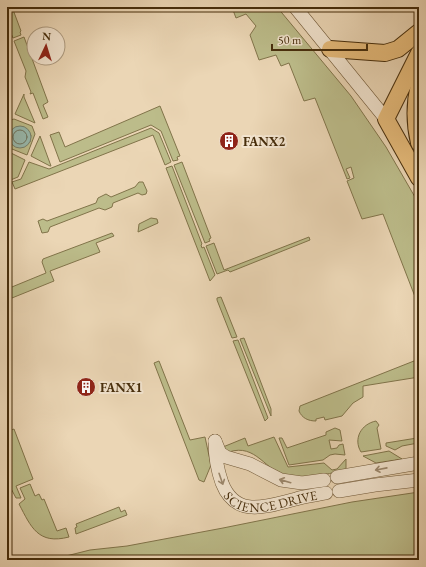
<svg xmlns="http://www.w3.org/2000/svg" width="426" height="567" font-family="'EB Garamond',serif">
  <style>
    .green { fill: #bcbc8a; stroke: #81744a; fill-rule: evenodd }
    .water { fill: #98b9ad; stroke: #77816c }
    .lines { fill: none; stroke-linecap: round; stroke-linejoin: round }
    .shore { stroke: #6f735c; stroke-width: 1 }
    .minor-casing { stroke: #6f5736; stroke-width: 14 }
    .major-casing { stroke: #462d0b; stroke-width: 18 }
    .minor { stroke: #f2e4cf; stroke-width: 13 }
    .major { stroke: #e6bb7a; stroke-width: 16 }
    .oneway { stroke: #9c886d }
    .labels { text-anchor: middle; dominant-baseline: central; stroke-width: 4; stroke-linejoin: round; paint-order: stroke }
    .poi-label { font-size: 13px; font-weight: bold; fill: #462d0b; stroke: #f2e4cf; text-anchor: start }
    .street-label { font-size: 13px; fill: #462d0b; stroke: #f2e4cf }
  </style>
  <rect width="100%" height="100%" fill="#ebd6b5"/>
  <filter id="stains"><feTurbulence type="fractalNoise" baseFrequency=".005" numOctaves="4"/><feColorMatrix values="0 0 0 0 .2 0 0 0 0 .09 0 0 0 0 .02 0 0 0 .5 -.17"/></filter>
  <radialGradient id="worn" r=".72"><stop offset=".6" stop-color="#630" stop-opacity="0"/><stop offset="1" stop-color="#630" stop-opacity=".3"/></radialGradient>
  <!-- green -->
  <g class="green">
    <path d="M 7,7 L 12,7 L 21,31 L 20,32 L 21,35 L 13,38 L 7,24 Z"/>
    <path d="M 236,7 L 277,7 L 351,96 L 386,147 L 419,204 L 419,307 L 383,214 L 362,219 L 347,181 L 354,178 L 351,167 L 346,169 L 350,178 L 347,179 L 315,98 L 304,101 L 289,63 L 281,66 L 276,55 L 259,60 L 250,35 L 256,26 L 246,14 L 236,18 L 233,10 Z"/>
    <path d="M 24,37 L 48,102 L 43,105 L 48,117 L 43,119 L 33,93 L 30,94 L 31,92 L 25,77 L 26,71 L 14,41 Z"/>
    <path d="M 24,94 L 24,97 L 35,123 L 15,114 Z"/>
    <path d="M 160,106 L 180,156 L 177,157 L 178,160 L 173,161 L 161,131 L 151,125 L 60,162 L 50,135 L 59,132 L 65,147 Z"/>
    <path d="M 14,119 L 32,126 L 35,134 L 27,155 L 7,147 L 7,121 ZM 16,127 L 24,127 L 31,135 L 30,142 L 24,147 L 14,146 L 10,140 L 12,130 Z"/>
    <path d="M 151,128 L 159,133 L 171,162 L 165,165 L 153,135 L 15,189 L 12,182 L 21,179 L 29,162 L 49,169 Z"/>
    <path d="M 40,136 L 51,166 L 50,166 L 31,156 Z"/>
    <path d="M 7,151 L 25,160 L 18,177 L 8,181 L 7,187 Z"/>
    <path d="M 182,162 L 211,238 L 209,239 L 210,241 L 205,243 L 174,165 Z"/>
    <path d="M 172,166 L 202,244 L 201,245 L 202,248 L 204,247 L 215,275 L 210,281 L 166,168 Z"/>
    <path d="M 139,182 L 143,182 L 147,191 L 146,194 L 142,195 L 138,193 L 113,203 L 112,207 L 105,210 L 99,208 L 50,227 L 48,232 L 42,233 L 38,221 L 43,219 L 47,221 L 96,203 L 98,198 L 106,194 L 111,197 L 135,187 Z"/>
    <path d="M 151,218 L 157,219 L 158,223 L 138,232 L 139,224 Z"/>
    <path d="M 112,233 L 114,236 L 96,243 L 100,252 L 50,271 L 54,281 L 7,300 L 7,289 L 46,273 L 42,262 L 43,259 Z"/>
    <path d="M 309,237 L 310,240 L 230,272 L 228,270 L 217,274 L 206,246 L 214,243 L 224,270 Z"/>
    <path d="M 221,297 L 237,337 L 232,338 L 217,300 L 217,298 Z"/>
    <path d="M 244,338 L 271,409 L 271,416 L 240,339 Z"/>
    <path d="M 238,340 L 268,418 L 265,421 L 233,341 Z"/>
    <path d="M 419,359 L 419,377 L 363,386 L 363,397 L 353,403 L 342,416 L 325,420 L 324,417 L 316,419 L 316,421 C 308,421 302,418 299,411 L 300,406 Z"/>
    <path d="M 159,361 L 190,440 L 205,437 L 211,465 L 204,482 L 199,480 L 154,363 Z"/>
    <path d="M 376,421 L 379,425 L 377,428 L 381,449 L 361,452 C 353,439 361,424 376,421 Z"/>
    <path d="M 7,426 L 9,431 L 14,429 L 33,479 L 16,486 L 21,498 L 16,498 L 7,481 Z"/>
    <path d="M 335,428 L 340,430 L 342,441 L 329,440 L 331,449 L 337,448 L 339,445 L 343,444 L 345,455 L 335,454 L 330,455 L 323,460 L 289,465 L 279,438 L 282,438 L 287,448 L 326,435 L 326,432 Z"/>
    <path d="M 274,437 L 288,467 L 324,463 L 332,470 L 337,469 L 346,459 L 346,470 C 334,473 299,480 288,477 C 265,471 256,443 229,452 L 223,447 L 245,438 L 248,446 Z"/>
    <path d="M 417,438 L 418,443 L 402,446 L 395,450 L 386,446 L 386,443 Z"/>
    <path d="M 389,451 L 402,459 L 376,463 L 363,456 Z"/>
    <path d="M 30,484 L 35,496 L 39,494 L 42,500 L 44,499 L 57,531 L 66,528 L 69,537 C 38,545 31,527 19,504 L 25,499 L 20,488 Z"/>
    <path d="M 419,492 L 419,560 L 50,560 L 90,550 L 127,546 L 223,528 L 352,502 Z"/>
    <path d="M 119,507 L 121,512 L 125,510 L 127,515 L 76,534 L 75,528 L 77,527 L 76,524 Z"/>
  </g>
  <!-- water -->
  <circle class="water" cx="20" cy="137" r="11"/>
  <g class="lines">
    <!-- shore -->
    <circle class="shore" cx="20" cy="137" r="7"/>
    <defs>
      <g id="minor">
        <path d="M 295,7 L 386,119"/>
        <path id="s1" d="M 215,441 C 215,456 217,469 222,483 C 236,519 267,506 296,499 C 306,496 316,495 326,493"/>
        <path d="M 215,441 L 220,453 L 226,457 L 250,464 L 281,480 L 302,483 L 324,480"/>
        <path d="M 337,477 L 419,463"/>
        <path d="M 339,491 L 375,485 L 419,480"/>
      </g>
      <g id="major">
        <path d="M 330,49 L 385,53 L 398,49 L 419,32"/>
        <path d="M 419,53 L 386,119 L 419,178"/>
        <path d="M 419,84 C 414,105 414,122 419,143"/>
      </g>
    </defs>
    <!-- minor casing -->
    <use href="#minor" class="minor-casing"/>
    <!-- major casing -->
    <use href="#major" class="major-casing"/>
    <!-- minor -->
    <use href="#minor" class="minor"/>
    <!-- major -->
    <use href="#major" class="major"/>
  </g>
  <!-- one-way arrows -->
  <defs><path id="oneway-shaft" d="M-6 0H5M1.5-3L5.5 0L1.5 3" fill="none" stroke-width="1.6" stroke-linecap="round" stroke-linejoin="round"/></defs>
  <g class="oneway">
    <use href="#oneway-shaft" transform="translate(381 469) rotate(169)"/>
    <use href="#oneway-shaft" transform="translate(221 479) rotate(71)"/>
    <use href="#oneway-shaft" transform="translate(285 481) rotate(-164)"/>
  </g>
  <!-- icons -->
  <defs>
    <symbol id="building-disc" viewBox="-11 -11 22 22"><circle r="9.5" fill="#8f2418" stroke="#f2e4cf"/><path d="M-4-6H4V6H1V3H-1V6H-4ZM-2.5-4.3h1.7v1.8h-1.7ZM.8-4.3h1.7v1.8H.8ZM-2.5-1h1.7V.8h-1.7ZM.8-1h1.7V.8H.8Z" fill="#fff"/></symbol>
  </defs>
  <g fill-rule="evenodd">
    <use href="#building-disc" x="218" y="130" width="22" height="22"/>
    <use href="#building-disc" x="75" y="376" width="22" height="22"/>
  </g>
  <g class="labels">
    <!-- poi labels -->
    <g class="poi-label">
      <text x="243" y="141">FANX2</text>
      <text x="100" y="387">FANX1</text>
    </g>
    <!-- street labels -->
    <g class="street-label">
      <text stroke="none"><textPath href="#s1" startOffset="102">SCIENCE DRIVE</textPath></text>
    </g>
  </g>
  <!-- margin -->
  <rect width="426" height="567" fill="none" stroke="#ebd6b5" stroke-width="24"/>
  <rect x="8" y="8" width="410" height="551" fill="none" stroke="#462d0b" stroke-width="2"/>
  <rect x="12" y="12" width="402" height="543" fill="none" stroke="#462d0b"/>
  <!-- north arrow -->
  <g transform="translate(46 46) rotate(4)"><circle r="19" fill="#f2e4cf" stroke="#ad9b81"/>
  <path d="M0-3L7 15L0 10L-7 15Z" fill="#8f2418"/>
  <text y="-6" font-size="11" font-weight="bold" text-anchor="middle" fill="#462d0b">N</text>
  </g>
  <!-- scale -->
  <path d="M272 44v6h95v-6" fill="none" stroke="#462d0b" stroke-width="2"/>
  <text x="278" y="44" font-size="12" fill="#462d0b" stroke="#f2e4cf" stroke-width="3" paint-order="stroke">50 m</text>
  <rect width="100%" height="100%" filter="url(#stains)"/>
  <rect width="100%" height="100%" fill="url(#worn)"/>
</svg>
